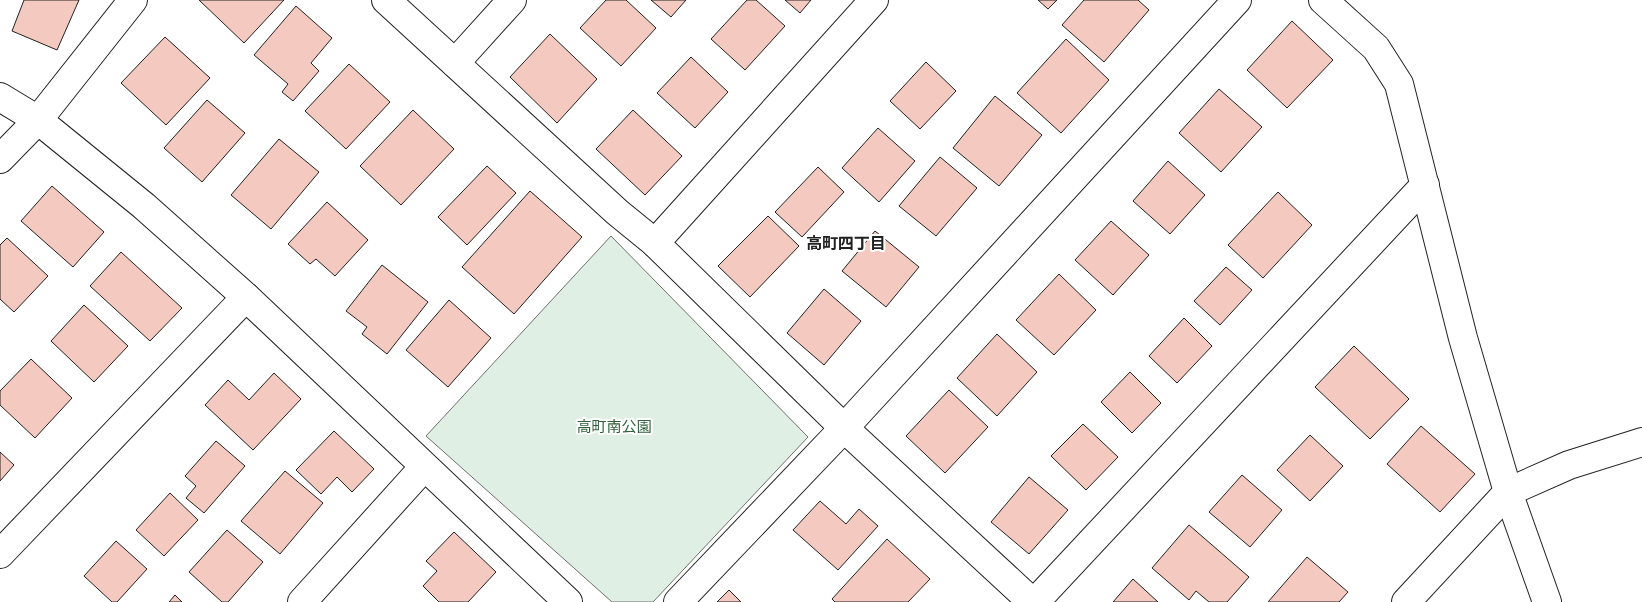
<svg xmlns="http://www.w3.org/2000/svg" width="1642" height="602" font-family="'Alegreya Sans','Noto Sans JP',sans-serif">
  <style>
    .park { fill: #e0efe3; stroke: #6f6f6f }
    .building { fill: #f3c9c0; stroke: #222 }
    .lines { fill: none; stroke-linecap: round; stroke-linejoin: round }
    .minor-casing { stroke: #222; stroke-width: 30 }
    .minor { stroke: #fff; stroke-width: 28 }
    .labels { text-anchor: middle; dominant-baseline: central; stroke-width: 4; stroke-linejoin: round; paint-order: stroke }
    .park-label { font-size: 15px; fill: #2f5e38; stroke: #fff }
    .neighbourhood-label { font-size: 16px; font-weight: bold; fill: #222; stroke: #fff }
  </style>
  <rect width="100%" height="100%" fill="#fff"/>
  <!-- park -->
  <path class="park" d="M 611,236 L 808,437 L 653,602 L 612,602 L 426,436 Z"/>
  <!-- building -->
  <g class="building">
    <path d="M 24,0 L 79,0 L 57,50 L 12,31 Z"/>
    <path d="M 199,0 L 284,0 L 244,43 Z"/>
    <path d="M 606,0 L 626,0 L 656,28 L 621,66 L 580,28 Z"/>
    <path d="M 651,0 L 686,0 L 671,17 Z"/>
    <path d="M 747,0 L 756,0 L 785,26 L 745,70 L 711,39 Z"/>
    <path d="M 785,0 L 811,0 L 800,13 Z"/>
    <path d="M 1038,0 L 1057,0 L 1048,9 Z"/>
    <path d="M 1084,0 L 1138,0 L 1149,10 L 1104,62 L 1062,25 Z"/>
    <path d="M 296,6 L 332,38 L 311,63 L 319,71 L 293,101 L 282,92 L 288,84 L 254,55 Z"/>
    <path d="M 1292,21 L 1333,60 L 1287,108 L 1247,70 Z"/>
    <path d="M 550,34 L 597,79 L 557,123 L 510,77 Z"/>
    <path d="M 165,37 L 210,78 L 166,125 L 121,83 Z"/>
    <path d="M 1066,39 L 1109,80 L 1061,133 L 1017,93 Z"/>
    <path d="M 691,57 L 728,92 L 695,128 L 657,93 Z"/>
    <path d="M 926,62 L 956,91 L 920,129 L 890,101 Z"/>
    <path d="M 349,64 L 390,102 L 346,149 L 305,111 Z"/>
    <path d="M 1219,89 L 1262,127 L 1221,172 L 1179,133 Z"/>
    <path d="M 995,96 L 1042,135 L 999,186 L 953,148 Z"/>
    <path d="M 207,100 L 245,133 L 202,182 L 164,148 Z"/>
    <path d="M 413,110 L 454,149 L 401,205 L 360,166 Z"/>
    <path d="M 633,110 L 682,156 L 645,195 L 596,149 Z"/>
    <path d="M 878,128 L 915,161 L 879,202 L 842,168 Z"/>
    <path d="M 279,139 L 319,172 L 271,229 L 231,195 Z"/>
    <path d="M 940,157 L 977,188 L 936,236 L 899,206 Z"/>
    <path d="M 1168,161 L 1205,195 L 1170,234 L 1133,201 Z"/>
    <path d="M 487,166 L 516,193 L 467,245 L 438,217 Z"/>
    <path d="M 818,167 L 844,192 L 802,237 L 775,212 Z"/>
    <path d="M 52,186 L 104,232 L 73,267 L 21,221 Z"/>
    <path d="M 530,191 L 582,237 L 514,314 L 462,267 Z"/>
    <path d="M 1278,192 L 1312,225 L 1263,278 L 1228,245 Z"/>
    <path d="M 327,202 L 368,240 L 335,276 L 316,259 L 310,264 L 288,244 Z"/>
    <path d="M 768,216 L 799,246 L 750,297 L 718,266 Z"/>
    <path d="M 1111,221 L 1149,255 L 1113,295 L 1075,260 Z"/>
    <path d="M 875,231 L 919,267 L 886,307 L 842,271 Z"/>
    <path d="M 7,238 L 48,276 L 14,312 L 0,299 L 0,245 Z"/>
    <path d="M 121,252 L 182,308 L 150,341 L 90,286 Z"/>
    <path d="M 382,265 L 428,302 L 387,354 L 362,334 L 367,327 L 346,311 Z"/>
    <path d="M 1226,267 L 1252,290 L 1220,325 L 1194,301 Z"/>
    <path d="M 1059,274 L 1096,310 L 1054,355 L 1016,320 Z"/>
    <path d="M 824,289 L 861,321 L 824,365 L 787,333 Z"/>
    <path d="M 449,300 L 491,338 L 448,387 L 406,350 Z"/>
    <path d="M 84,305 L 128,346 L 94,382 L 51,341 Z"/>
    <path d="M 1184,318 L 1212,346 L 1177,383 L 1149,356 Z"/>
    <path d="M 997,334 L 1037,372 L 997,416 L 957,378 Z"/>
    <path d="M 1354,346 L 1409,399 L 1370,439 L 1315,387 Z"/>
    <path d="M 31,359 L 72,398 L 35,438 L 0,405 L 0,391 Z"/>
    <path d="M 1130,372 L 1161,403 L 1132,433 L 1101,402 Z"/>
    <path d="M 274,373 L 301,399 L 253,450 L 205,405 L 228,380 L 249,400 Z"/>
    <path d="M 949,390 L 988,427 L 945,473 L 906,436 Z"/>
    <path d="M 1083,424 L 1118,457 L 1086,490 L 1051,456 Z"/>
    <path d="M 1421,426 L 1475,474 L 1440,512 L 1387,464 Z"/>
    <path d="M 334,431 L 374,469 L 352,492 L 337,477 L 321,494 L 296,470 Z"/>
    <path d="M 1310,435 L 1343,466 L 1310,501 L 1277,470 Z"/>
    <path d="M 216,441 L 245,466 L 204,513 L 186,498 L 196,486 L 185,476 Z"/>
    <path d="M 0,452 L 14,465 L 0,481 Z"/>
    <path d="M 285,471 L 323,503 L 280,554 L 241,521 Z"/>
    <path d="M 1242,475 L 1282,510 L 1250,547 L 1209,512 Z"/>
    <path d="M 1029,477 L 1068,510 L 1029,554 L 991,522 Z"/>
    <path d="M 170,493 L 198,520 L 164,556 L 136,530 Z"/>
    <path d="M 820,501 L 846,524 L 859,509 L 878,526 L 838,570 L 793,530 Z"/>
    <path d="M 1189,525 L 1249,577 L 1227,602 L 1209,602 L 1196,591 L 1189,600 L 1152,568 Z"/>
    <path d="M 227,530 L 263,562 L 228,602 L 222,602 L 189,572 Z"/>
    <path d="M 454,532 L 496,572 L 468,602 L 439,602 L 423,586 L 437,571 L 426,561 Z"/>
    <path d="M 887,539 L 930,579 L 908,602 L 835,602 L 832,599 Z"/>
    <path d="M 116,541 L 147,569 L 117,602 L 112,602 L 84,576 Z"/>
    <path d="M 1307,557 L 1348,592 L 1339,602 L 1268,602 Z"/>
    <path d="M 1133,579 L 1158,602 L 1113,602 Z"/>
    <path d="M 729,590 L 741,602 L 717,602 Z"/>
    <path d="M 175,595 L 182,602 L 169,602 Z"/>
  </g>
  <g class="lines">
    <defs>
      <g id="minor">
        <path d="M 386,0 L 617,212 L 655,243 L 844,428 L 1032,602"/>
        <path d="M 1323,0 L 1376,48 L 1399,84 L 1463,338 L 1508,492 L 1547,602"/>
        <path d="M 455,63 L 512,0"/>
        <path d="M 0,97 L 38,120 L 144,206 L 246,297 L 568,602"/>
        <path d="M 0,159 L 38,120 L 133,0"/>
        <path d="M 655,243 L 874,0"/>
        <path d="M 0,554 L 246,297"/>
        <path d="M 302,602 L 424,467"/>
        <path d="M 678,602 L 844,428 L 1237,0"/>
        <path d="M 1035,602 L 1425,185"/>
        <path d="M 1406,602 L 1508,492 L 1569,465 L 1642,442"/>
      </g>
    </defs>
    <!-- minor casing -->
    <use href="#minor" class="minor-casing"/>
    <!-- minor -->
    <use href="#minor" class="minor"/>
  </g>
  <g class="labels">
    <!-- park labels -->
    <g class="park-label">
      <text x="614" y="427">高町南公園</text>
    </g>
    <!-- neighbourhood labels -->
    <g class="neighbourhood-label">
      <text x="846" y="244">高町四丁目</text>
    </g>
  </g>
</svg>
